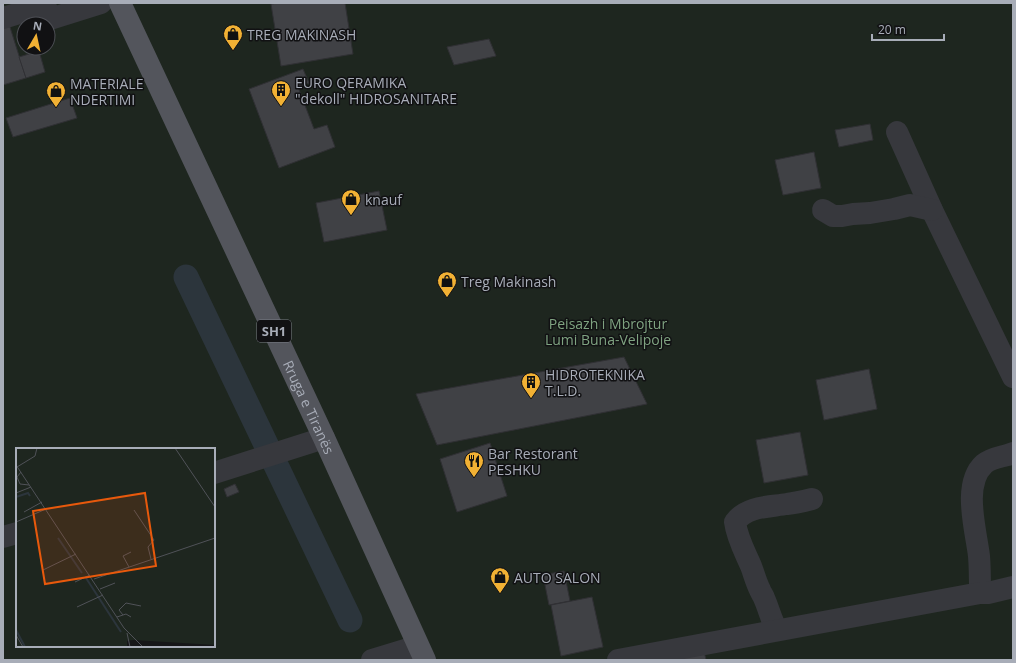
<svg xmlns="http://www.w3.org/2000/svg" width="1016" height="663" font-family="'Open Sans',sans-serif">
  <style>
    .green { fill: #1e261f; fill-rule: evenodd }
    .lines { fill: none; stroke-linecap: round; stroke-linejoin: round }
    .canal { stroke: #2c353c; stroke-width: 25 }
    .building { fill: #404145; stroke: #303034 }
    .minor { stroke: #37383d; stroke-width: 22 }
    .major { stroke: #53555c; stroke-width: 22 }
    .labels { text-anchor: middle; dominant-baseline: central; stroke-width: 3; stroke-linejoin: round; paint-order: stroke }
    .shield { fill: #111113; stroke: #7b7e86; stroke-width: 1 }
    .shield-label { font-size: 13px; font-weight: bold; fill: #a8adb8 }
    .poi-label { font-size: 14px; fill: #a8adb8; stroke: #111113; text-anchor: start }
    .park-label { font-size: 14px; fill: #7fa381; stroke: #111113 }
    .street-label { font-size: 14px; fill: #a8adb8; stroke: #111113 }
    .inset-river { fill: none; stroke: #2c353c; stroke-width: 2 }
    .inset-road { fill: none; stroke: #505258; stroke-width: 1 }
    .view { fill: #e8590c; fill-opacity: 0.15; stroke: #e8590c; stroke-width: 2 }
    .inset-edge { fill: none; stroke: #a8adb8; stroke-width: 2 }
  </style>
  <rect width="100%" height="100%" fill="#161618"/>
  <!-- green -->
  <path class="green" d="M 3,3 L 1013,3 L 1013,660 L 3,660 ZM 24,24 L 48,24 L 48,48 L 24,48 ZM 17,449 L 214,449 L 214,646 L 17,646 Z"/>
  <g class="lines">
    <!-- canal -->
    <path class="canal" d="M 186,277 L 350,620"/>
  </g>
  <!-- building -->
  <g class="building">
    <path d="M 278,3 L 345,3 L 353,54 L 281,66 L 271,4 Z"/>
    <path d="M 9,24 L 26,78 L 3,85 L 3,26 Z"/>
    <path d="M 489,39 L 496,56 L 454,65 L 447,47 Z"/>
    <path d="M 39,51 L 45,72 L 26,78 L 19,57 Z"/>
    <path d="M 303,69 L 309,83 L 298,87 L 314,129 L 327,125 L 335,147 L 279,168 L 249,89 Z"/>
    <path d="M 70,98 L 77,118 L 13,137 L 6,118 Z"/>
    <path d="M 870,124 L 873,140 L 839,147 L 835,130 Z"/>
    <path d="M 814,152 L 821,188 L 783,195 L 775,160 Z"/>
    <path d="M 379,191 L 387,230 L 324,242 L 316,203 Z"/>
    <path d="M 624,357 L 647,404 L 437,445 L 416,394 Z"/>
    <path d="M 869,369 L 877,409 L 824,420 L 816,380 Z"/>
    <path d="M 800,432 L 808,475 L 764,483 L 756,440 Z"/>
    <path d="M 490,443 L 507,496 L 457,512 L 440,459 Z"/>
    <path d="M 235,484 L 239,492 L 227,497 L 224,489 Z"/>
    <path d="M 564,571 L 570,601 L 549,605 L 543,575 Z"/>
    <path d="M 592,597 L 603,647 L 561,656 L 551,605 Z"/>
    <path d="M 704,651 L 706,660 L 663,660 Z"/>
  </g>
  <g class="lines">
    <!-- minor -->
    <g class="minor">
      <path d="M 3,18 L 45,5 L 50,19 L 101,3"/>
      <path d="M 897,132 L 932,210 L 1013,377"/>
      <path d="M 823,210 L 833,216 L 842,216 L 853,214 L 870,213 L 894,209 L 910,205 L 932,210"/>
      <path d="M 214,473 L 324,438"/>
      <path d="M 3,537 L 17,533"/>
      <path d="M 980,593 C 980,580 980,568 979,556 C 976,530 962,484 984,464 C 992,457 1004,457 1013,453"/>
      <path d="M 777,630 C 771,620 769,609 764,598 C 763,595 761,593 760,590 C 756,582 754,574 751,566 C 745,552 737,538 735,522 C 747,506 769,507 787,504 C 796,503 804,501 812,499"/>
      <path d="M 372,660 L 418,646"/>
      <path d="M 618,660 L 980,593 L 988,593 L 1013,587"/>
    </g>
    <!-- major -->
    <path class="major" id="s1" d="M 120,3 L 324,438 L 425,660"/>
  </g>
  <!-- icons -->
  <defs>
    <symbol id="shop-pin" viewBox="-11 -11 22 30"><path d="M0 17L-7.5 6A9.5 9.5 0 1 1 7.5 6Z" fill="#f2b134" stroke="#111113"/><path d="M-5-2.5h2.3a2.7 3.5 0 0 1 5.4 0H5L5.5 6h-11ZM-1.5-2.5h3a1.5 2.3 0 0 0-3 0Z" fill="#111"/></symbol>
    <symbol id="building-pin" viewBox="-11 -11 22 30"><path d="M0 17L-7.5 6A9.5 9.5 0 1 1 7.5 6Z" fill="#f2b134" stroke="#111113"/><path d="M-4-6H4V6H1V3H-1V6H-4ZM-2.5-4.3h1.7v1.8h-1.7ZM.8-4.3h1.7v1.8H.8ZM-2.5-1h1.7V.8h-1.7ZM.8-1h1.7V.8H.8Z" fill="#111"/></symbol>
    <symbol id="restaurant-pin" viewBox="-11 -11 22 30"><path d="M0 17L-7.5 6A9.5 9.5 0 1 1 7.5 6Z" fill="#f2b134" stroke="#111113"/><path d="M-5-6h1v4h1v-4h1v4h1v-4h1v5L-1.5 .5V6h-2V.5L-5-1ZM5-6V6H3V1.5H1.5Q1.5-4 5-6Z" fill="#111"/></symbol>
  </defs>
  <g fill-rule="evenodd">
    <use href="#shop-pin" x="222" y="23" width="22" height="30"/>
    <use href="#building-pin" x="270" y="79" width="22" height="30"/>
    <use href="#shop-pin" x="45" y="80" width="22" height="30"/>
    <use href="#shop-pin" x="340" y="188" width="22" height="30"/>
    <use href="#shop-pin" x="436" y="270" width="22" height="30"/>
    <use href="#building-pin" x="520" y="371" width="22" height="30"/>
    <use href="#restaurant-pin" x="463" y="450" width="22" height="30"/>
    <use href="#shop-pin" x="489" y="566" width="22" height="30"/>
  </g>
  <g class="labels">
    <!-- shield labels -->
    <rect class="shield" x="257" y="320" width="34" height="22" rx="3"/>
    <g class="shield-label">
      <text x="274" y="331">SH1</text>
    </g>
    <!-- poi labels -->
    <g class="poi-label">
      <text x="247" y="34">TREG MAKINASH</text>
      <text x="295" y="82">EURO QERAMIKA<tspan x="295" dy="16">"dekoll" HIDROSANITARE</tspan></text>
      <text x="70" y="83">MATERIALE<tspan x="70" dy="16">NDERTIMI</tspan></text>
      <text x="365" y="199">knauf</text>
      <text x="461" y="281">Treg Makinash</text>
      <text x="545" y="374">HIDROTEKNIKA<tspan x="545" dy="16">T.L.D.</tspan></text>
      <text x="488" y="453">Bar Restorant<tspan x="488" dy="16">PESHKU</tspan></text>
      <text x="514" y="577">AUTO SALON</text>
    </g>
    <!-- park labels -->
    <g class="park-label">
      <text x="608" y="323">Peisazh i Mbrojtur<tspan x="608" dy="16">Lumi Buna-Velipoje</tspan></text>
    </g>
    <!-- street labels -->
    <g class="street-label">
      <text stroke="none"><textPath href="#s1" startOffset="446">Rruga e Tiranës</textPath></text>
    </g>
  </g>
  <!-- overview -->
  <g transform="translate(16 448)">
    <rect width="199" height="199" fill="#161618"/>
    <path d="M 0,0 L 199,0 L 199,197 L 117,192 L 111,193 L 111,199 L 0,199 Z" fill="#1e261f"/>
    <path class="inset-river" d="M 0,49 L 12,45 L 14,48M 42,90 L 66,125M 70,130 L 105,184M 0,182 L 9,199"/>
    <path class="inset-road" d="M 159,0 L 199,59M 0,17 L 108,180 L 127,199M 1,19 L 19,8 L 21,0M 5,24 L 1,29 L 4,36 L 13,37M 0,45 L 15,39M 118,62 L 138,92 L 132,99 L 135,111M 8,64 L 26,54M 0,74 L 30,61M 113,119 L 107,108 L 115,104M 27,122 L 60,106M 78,131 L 199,90M 59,134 L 74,127M 84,141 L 99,135M 61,159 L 87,147M 107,167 L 103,162 L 110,155 L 125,158M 101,169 L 110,166 L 115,169M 111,185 L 114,199M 0,187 L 7,199"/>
    <path class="view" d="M 129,45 L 140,118 L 29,136 L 17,63 Z"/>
    <rect width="199" height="199" class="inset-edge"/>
  </g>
  <!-- border -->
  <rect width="1016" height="663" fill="none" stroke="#a8adb8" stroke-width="8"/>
  <!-- north arrow -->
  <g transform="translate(36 36) rotate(9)"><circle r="19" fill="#111113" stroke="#4d4f55"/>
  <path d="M0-3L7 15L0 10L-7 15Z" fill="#f2b134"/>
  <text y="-6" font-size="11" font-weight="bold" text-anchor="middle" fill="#a8adb8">N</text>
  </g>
  <!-- scale -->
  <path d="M872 34v6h72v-6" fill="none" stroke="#a8adb8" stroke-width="2"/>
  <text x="878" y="34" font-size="12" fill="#a8adb8" stroke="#111113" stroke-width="3" paint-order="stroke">20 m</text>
</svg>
